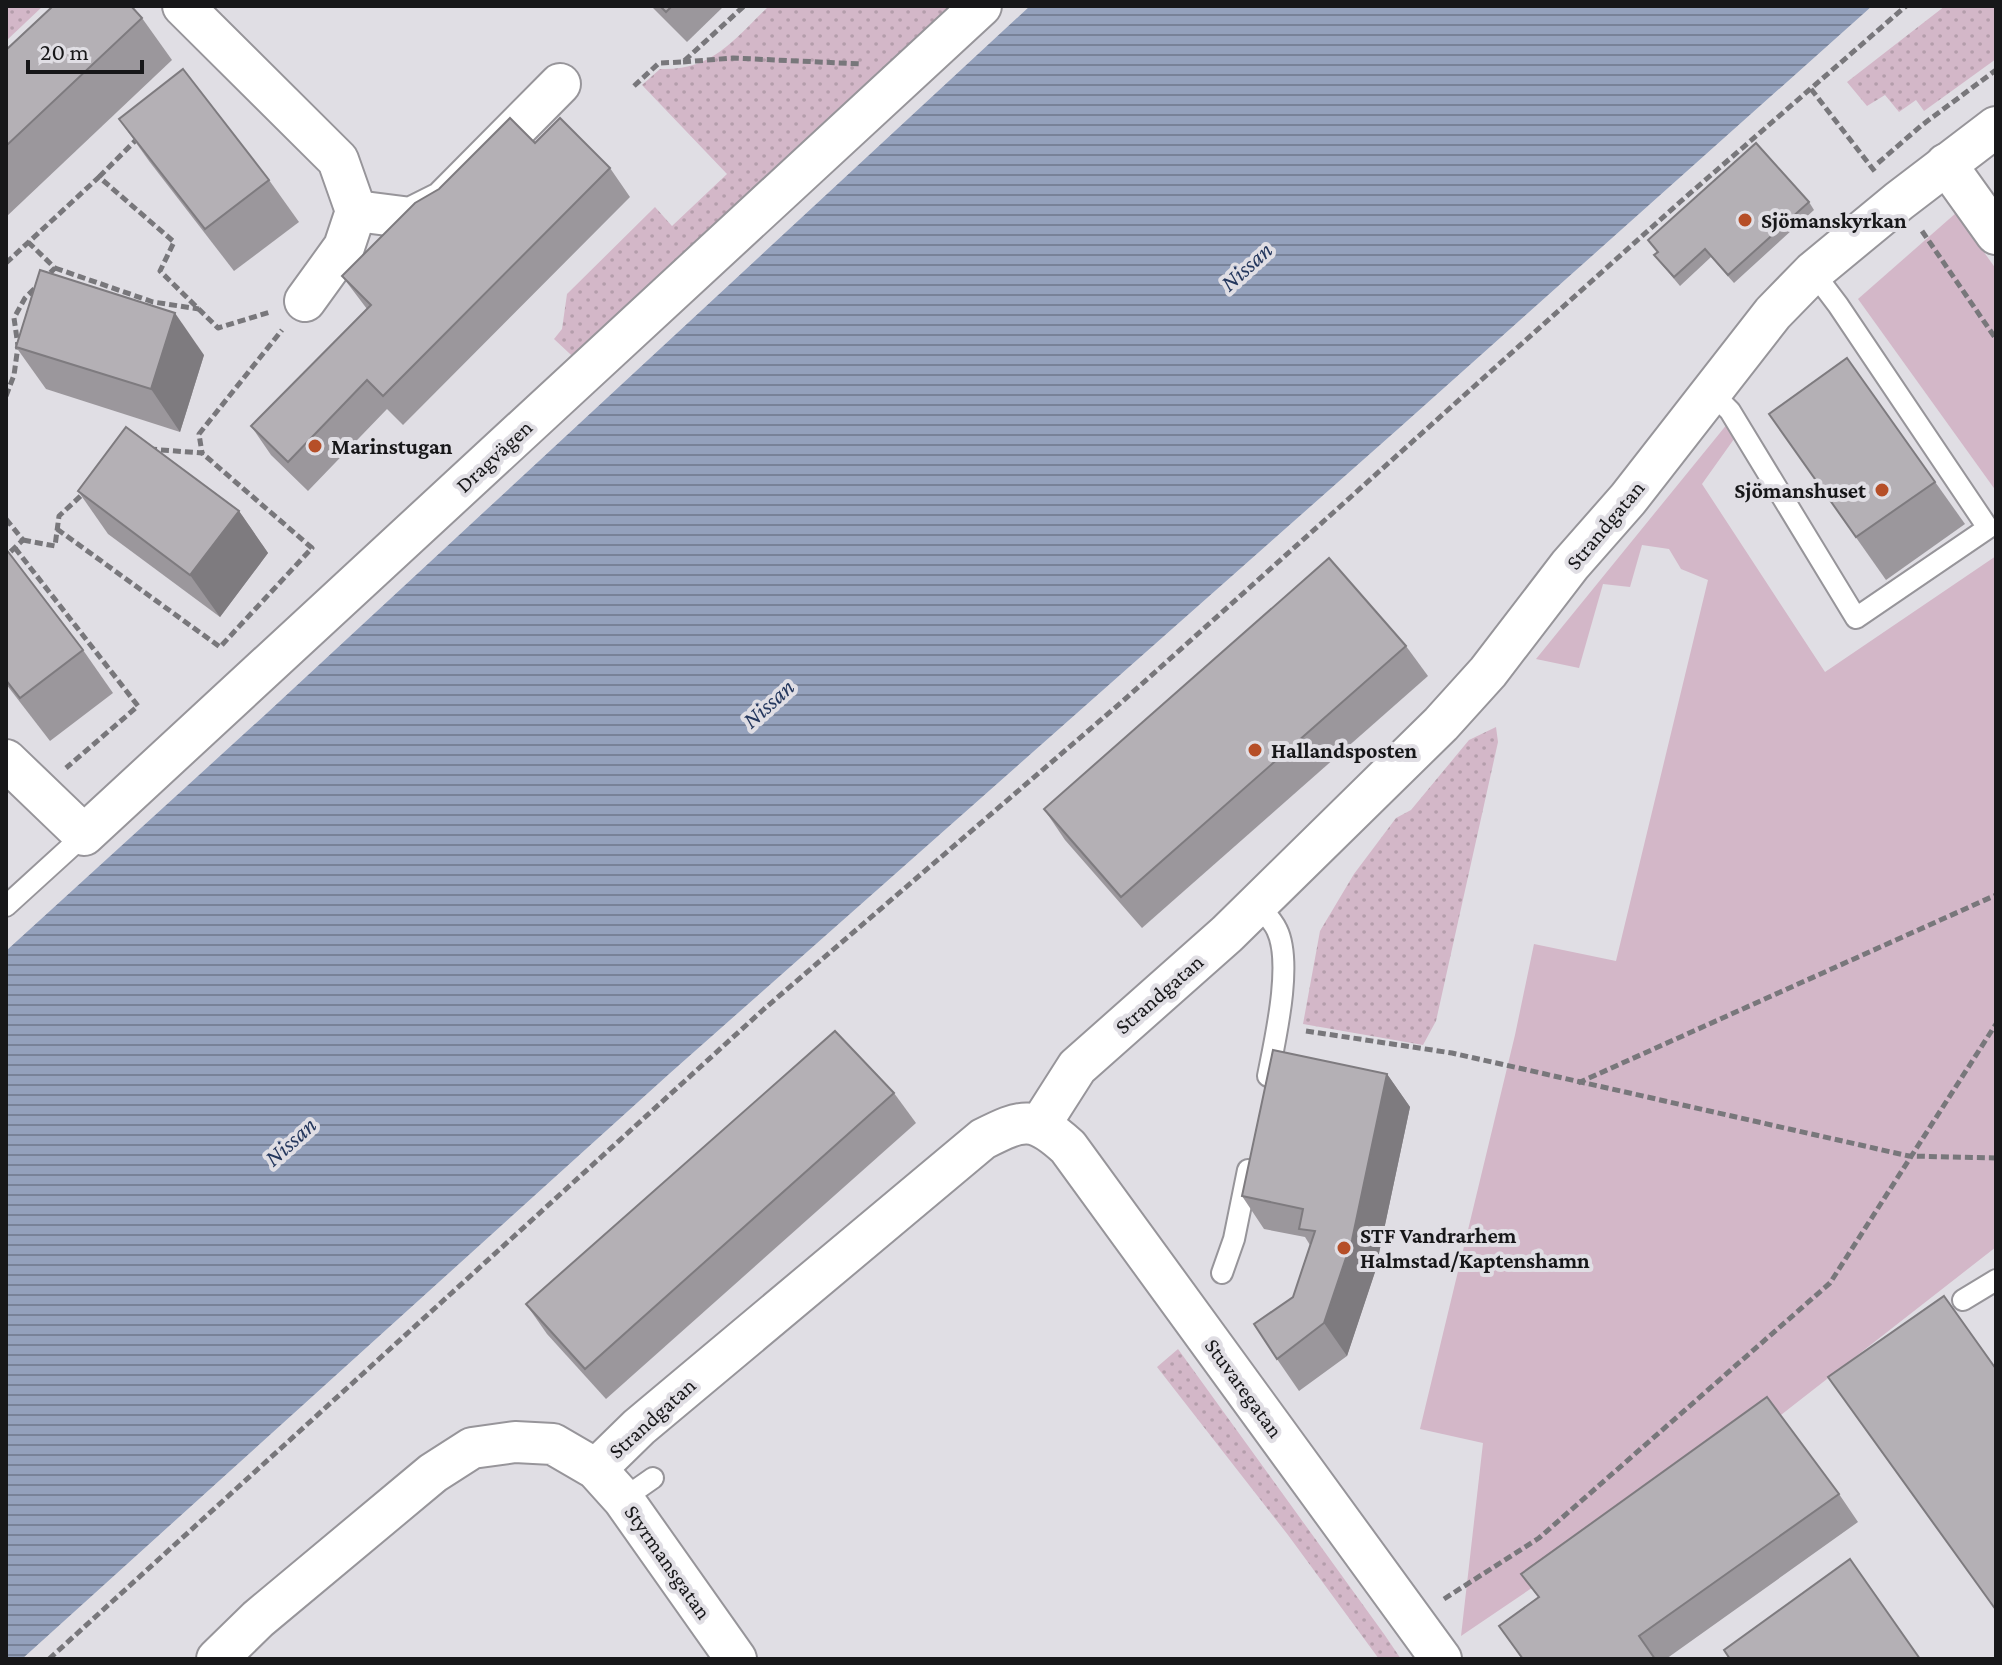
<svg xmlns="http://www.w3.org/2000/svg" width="2002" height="1665" font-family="'Crimson Pro',serif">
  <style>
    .grass { fill: url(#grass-dots) }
    .park { fill: #d3b7c8 }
    .water { fill: url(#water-rules) }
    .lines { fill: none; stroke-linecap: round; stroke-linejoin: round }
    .lane-casing { stroke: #97959a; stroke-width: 24 }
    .street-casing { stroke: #97959a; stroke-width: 44 }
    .path { stroke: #78777b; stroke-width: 5; stroke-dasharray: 8 4; stroke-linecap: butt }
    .lane { stroke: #fff; stroke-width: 20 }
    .street { stroke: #fff; stroke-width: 40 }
    .wall { fill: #9b979c }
    .shaded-wall { fill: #7e7b7f }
    .building { fill: #b4b0b5; stroke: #7e7b7f; stroke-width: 2 }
    .poi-dot { fill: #b64f28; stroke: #e0dee4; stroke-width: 3 }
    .labels { text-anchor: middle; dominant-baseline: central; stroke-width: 8; stroke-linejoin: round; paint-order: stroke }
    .poi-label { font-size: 22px; font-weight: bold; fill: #171719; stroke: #e0dee4; text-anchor: start }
    .street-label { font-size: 22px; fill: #171719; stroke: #e0dee4 }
    .water-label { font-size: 24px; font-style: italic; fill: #24375d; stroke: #e0dee4 }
  </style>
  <defs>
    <pattern id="grass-dots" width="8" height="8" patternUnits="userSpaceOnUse" patternTransform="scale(2)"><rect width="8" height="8" fill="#d3b7c8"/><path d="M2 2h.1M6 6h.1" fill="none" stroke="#b49dab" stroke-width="1.8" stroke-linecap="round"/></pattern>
    <pattern id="water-rules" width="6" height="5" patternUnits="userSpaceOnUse" patternTransform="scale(2)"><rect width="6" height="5" fill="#94a1bc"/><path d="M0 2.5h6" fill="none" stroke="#788298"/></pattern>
  </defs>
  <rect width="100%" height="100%" fill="#e0dee4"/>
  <!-- grass -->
  <g class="grass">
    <path d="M 6,6 L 43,6 L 6,41 Z"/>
    <path d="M 769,6 L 960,6 L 584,367 L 554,339 L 562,329 L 567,294 L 655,207 L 672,226 L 727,174 L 642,85 L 660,69 C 713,71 733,40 769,6 Z"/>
    <path d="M 1945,6 L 1996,6 L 1996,59 L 1924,111 L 1916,100 L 1899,112 L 1885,95 L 1867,106 L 1847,82 Z"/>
    <path d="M 1496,727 L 1498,742 L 1436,1021 L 1423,1045 L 1303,1024 L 1320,931 L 1354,874 L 1396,818 L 1411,810 L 1469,740 Z"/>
    <path d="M 1178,1349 L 1384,1634 L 1401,1659 L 1379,1659 L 1288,1535 L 1157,1367 Z"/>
  </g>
  <!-- park -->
  <g class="park">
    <path d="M 1956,213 L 1996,269 L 1996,491 L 1858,299 Z"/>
    <path d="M 1728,423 L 1739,432 L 1702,484 L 1825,672 L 1996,556 L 1996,1247 L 1741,1446 L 1461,1636 L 1483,1443 L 1420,1429 L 1515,1035 L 1534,944 L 1616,961 L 1708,580 L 1681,569 L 1669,549 L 1642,545 L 1630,587 L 1603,584 L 1579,668 L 1536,659 Z"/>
  </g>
  <!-- water -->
  <path class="water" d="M 1030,6 L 1872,6 L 1398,429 L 669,1074 L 22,1659 L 6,1659 L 6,951 L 266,714 Z"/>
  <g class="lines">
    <defs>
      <g id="lane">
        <path d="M 1712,393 L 1730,411 L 1856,618 L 1988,528 L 1838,305 L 1813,272"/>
        <path d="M 1258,905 C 1265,913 1273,921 1277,930 C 1293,963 1275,1040 1268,1076"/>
        <path d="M 6,906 L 84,835"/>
        <path d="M 1222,1273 L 1234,1239 L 1248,1170"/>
        <path d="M 1963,1300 L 1996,1280"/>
        <path d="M 623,1499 L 653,1478"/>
      </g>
      <g id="street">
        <path d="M 183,6 L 338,160 L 356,211 L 344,247 L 305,301"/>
        <path d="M 1946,164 L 1996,234"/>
        <path d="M 356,211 L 411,218 L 443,202 L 560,84"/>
        <path d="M 6,760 L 84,835 L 981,6"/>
        <path d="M 1040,1125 L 1077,1067 L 1227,934 L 1441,724 L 1488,672 L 1570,565 L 1628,499 L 1773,313 L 1813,272 L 1899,201 L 1996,127"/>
        <path d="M 596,1469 L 639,1427 L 983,1139 C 1023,1119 1033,1115 1068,1147 L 1441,1659"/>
        <path d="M 217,1659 L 258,1619 L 433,1473 L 472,1448 L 515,1442 L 553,1444 L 596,1469 L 623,1499 L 736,1659"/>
      </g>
    </defs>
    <!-- lane casing -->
    <use href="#lane" class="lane-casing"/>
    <!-- street casing -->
    <use href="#street" class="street-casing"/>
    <!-- path -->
    <g class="path">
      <path d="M 683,62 L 733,58 L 862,64"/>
      <path d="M 634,86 L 659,63 L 683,62 L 744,6"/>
      <path d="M 1811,89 L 1876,173"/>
      <path d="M 1878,163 L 1922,125 L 1996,70"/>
      <path d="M 99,177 L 138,138"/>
      <path d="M 1922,231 L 1996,339"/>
      <path d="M 28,242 L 55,268 L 46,277"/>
      <path d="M 6,263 L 99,177 L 174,242 L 160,271 L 218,328 L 270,312"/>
      <path d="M 55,268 L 153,302 L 199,309"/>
      <path d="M 6,396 L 14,375 L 18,346 L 14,318 L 25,298 L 39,284"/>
      <path d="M 149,449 L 202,453 L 199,434 L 282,330"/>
      <path d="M 6,519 L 23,540 L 6,556"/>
      <path d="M 57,529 L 220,647 L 312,548 L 202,453"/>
      <path d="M 23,540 L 55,546 L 59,516 L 85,492"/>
      <path d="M 15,548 L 138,706 L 66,768"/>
      <path d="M 1306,1031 L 1452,1053 L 1909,1156 L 1996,1158"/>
      <path d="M 1578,1083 L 1996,895"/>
      <path d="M 1444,1599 L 1539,1538 L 1830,1283 L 1996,1024"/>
      <path d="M 49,1659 L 764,1009 L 1124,700 L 1680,202 L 1906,6"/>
    </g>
    <!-- lane -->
    <use href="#lane" class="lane"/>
    <!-- street -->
    <use href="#street" class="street"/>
  </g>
  <!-- wall -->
  <g class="wall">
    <path d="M 651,6 L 724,6 L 687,42 Z"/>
    <path d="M 142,18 L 172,60 L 6,217 L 6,50 Z"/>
    <path d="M 119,119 L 269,180 L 299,222 L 234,271 L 149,161 Z"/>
    <path d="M 535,143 L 610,168 L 630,197 L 403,425 L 387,409 L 308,491 L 271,455 L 251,426 L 367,309 L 342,276 Z"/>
    <path d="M 1809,202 L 1814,210 L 1734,283 L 1711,257 L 1680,286 L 1654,255 L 1657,252 L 1648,240 Z"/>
    <path d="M 16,347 L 204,355 L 180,432 L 46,389 Z"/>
    <path d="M 1847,358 L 1965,524 L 1886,580 L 1769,414 Z"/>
    <path d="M 78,491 L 239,511 L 268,553 L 220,617 L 108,534 Z"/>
    <path d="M 6,549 L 83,650 L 113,693 L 50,741 L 6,684 Z"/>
    <path d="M 1406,646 L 1428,676 L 1142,928 L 1065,840 L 1044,809 Z"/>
    <path d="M 1387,1074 L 1410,1107 L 1375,1272 L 1347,1356 L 1299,1391 L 1277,1359 L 1293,1297 L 1310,1245 L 1305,1237 L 1264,1229 L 1242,1196 Z"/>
    <path d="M 894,1093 L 916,1123 L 606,1399 L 547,1334 L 526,1304 Z"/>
    <path d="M 1839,1494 L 1858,1522 L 1666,1659 L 1522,1659 L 1499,1626 L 1538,1597 L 1521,1574 Z"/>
  </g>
  <!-- shaded-wall -->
  <g class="shaded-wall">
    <path d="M 175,313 L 204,355 L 180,432 L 151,389 Z"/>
    <path d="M 239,511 L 268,553 L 220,617 L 190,575 Z"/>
    <path d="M 1387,1074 L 1410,1107 L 1375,1272 L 1347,1356 L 1324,1323 Z"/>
  </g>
  <!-- building -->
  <g class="building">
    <path d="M 53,6 L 131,6 L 142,18 L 6,146 L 6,50 Z"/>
    <path d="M 660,6 L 672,6 L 666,12 Z"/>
    <path d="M 183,69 L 269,180 L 205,229 L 119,119 Z"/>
    <path d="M 510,118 L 535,143 L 560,118 L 610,168 L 383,396 L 367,380 L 288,462 L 251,426 L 371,305 L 342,276 L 415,203 L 439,189 Z"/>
    <path d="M 1756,143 L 1809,202 L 1728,275 L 1705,249 L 1674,277 L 1654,255 L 1658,252 L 1648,240 Z"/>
    <path d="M 40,270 L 175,313 L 151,389 L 16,347 Z"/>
    <path d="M 1847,358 L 1935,482 L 1856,537 L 1769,414 Z"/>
    <path d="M 126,427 L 239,511 L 190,575 L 78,491 Z"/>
    <path d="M 6,549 L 83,650 L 20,698 L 6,680 Z"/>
    <path d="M 1329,558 L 1406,646 L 1121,897 L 1044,809 Z"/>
    <path d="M 835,1031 L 894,1093 L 585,1369 L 526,1304 Z"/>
    <path d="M 1273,1050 L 1387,1074 L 1352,1240 L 1324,1323 L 1277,1359 L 1254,1324 L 1293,1297 L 1315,1231 L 1299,1229 L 1303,1209 L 1242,1196 Z"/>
    <path d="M 1944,1296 L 1996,1369 L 1996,1610 L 1828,1377 Z"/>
    <path d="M 1767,1397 L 1839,1494 L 1639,1636 L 1655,1659 L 1523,1659 L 1499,1626 L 1539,1597 L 1521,1574 Z"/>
    <path d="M 1850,1559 L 1920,1659 L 1730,1659 L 1724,1650 Z"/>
  </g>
  <!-- markers -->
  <g class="poi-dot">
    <circle cx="1745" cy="220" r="8"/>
    <circle cx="315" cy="446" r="8"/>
    <circle cx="1882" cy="490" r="8"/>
    <circle cx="1255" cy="750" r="8"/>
    <circle cx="1344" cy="1248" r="8"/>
  </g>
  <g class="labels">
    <!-- poi labels -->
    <g class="poi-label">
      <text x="1761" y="220">Sjömanskyrkan</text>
      <text x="331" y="446">Marinstugan</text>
      <text x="1866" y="490" text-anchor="end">Sjömanshuset</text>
      <text x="1271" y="750">Hallandsposten</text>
      <text x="1360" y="1235">STF Vandrarhem<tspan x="1360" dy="25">Halmstad/Kaptenshamn</tspan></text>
    </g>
    <!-- street labels -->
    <g class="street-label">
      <text transform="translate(494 456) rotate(-43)">Dragvägen</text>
      <text transform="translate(1605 525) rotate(-50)">Strandgatan</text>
      <text transform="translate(1159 994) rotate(-41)">Strandgatan</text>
      <text transform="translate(1244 1388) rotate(54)">Stuvaregatan</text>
      <text transform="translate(652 1418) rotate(-42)">Strandgatan</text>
      <text transform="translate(668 1562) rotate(55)">Styrmansgatan</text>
    </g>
    <!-- water labels -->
    <g class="water-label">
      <text transform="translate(1246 266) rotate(-42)">Nissan</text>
      <text transform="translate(768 703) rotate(-42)">Nissan</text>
      <text transform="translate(290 1141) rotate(-42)">Nissan</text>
    </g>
  </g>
  <!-- border -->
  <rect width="2002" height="1665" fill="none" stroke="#171719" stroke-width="16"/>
  <!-- scale -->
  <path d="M28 60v12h114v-12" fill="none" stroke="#171719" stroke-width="4"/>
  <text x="40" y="60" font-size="24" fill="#171719" stroke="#e0dee4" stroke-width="6" paint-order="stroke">20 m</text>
</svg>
